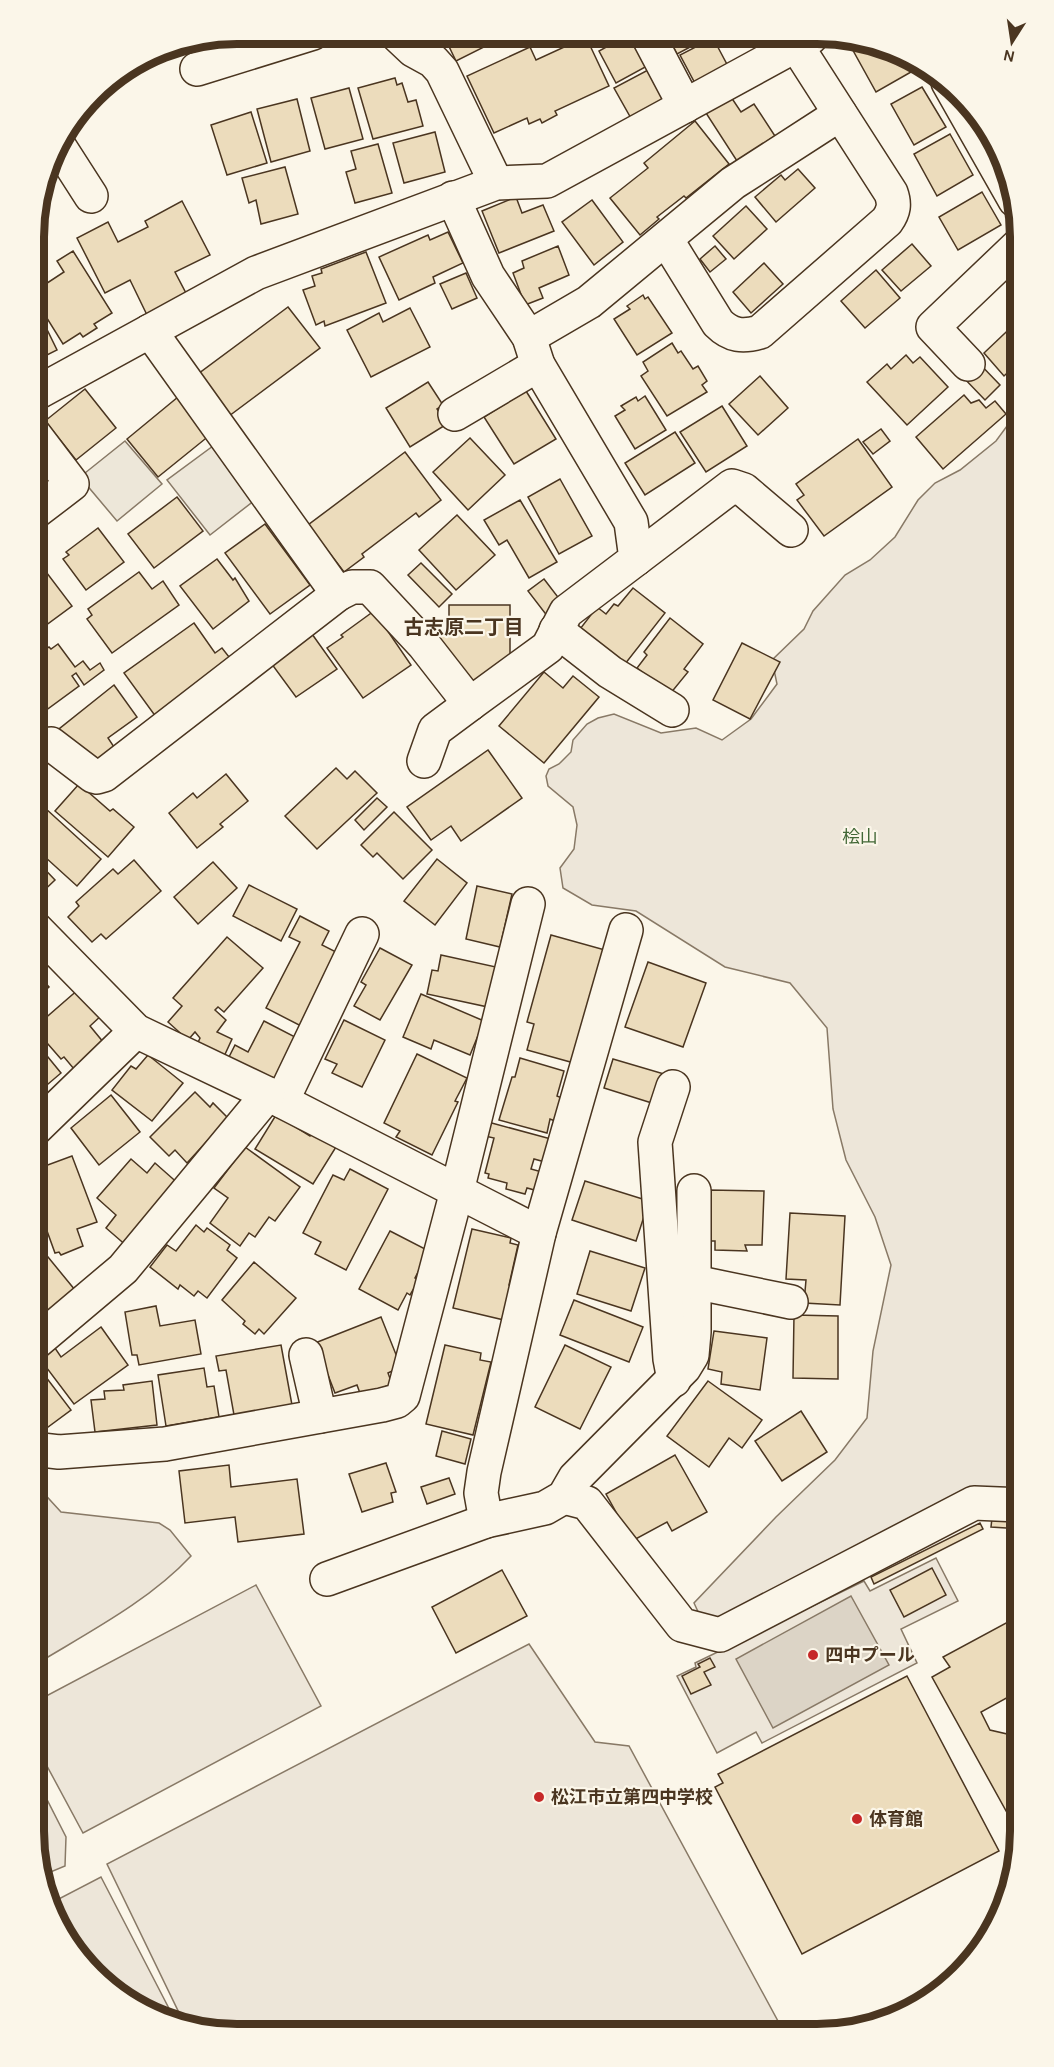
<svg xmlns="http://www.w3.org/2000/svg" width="1054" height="2067" font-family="Karla,'Noto Sans JP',sans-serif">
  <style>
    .green { fill: #ede6d9; stroke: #887966; stroke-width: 1.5 }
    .parking { fill: #ede7d9; stroke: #887966; stroke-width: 1.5 }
    .water { fill: #dcd4c6; stroke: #887966; stroke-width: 1.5 }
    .building { fill: #ecdcbc; stroke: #4a3520; stroke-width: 1.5 }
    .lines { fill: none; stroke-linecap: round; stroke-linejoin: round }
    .minor-casing { stroke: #4a3520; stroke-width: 36 }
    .minor { stroke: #fbf6e9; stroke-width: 33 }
    .poi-dot { fill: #c62828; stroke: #fbf6e9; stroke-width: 2 }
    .labels { text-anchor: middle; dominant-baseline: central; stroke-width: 4.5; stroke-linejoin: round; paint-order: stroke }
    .park-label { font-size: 18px; fill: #436837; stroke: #fbf6e9 }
    .poi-label { font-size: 18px; font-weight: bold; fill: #4a3520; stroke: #fbf6e9; text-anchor: start }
    .neighbourhood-label { font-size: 20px; font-weight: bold; fill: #4a3520; stroke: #fbf6e9 }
    .rim { fill: none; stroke: #4a3520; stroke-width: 8 }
  </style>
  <rect width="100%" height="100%" fill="#fbf6e9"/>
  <!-- green -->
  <g class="green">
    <path d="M 1021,373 L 1021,1490 L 721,1628 L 700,1616 L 694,1603 L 776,1517 L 835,1460 L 867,1418 L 873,1351 L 891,1265 L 875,1217 L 846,1160 L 833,1109 L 827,1028 L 790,983 L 725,967 L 636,911 L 592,905 L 563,888 L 560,868 L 574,849 L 577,825 L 573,807 L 548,786 L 546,776 L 549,769 L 559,764 L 571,752 L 573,740 L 587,724 L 598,718 L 614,714 L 661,733 L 696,728 L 722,740 L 751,719 L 777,684 L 772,660 L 804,629 L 813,611 L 845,575 L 870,560 L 895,537 L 918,500 L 935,483 L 960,470 L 996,441 L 1010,422 L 1012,409 L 1011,386 Z"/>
    <path d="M 33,1487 L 39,1488 L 61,1512 L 159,1523 L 170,1530 L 191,1556 C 148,1602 87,1633 33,1666 Z"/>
    <path d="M 936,1558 L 958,1601 L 901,1629 L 917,1663 L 762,1743 L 756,1732 L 717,1753 L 677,1676 L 696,1667 L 695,1663 L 864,1581 L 870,1591 Z"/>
    <path d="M 256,1585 L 321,1706 L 83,1833 L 33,1740 L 33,1703 Z"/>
    <path d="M 529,1644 L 595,1742 L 629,1746 L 785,2034 L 210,2032 L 185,2025 L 107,1864 Z"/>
    <path d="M 33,1772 L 66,1837 L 65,1866 L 41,1876 L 33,1830 Z"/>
    <path d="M 101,1877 L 176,2022 L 147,2013 L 103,1984 L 49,1904 Z"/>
  </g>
  <!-- parking -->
  <g class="parking">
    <path d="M 125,441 L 162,484 L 117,521 L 80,477 Z"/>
    <path d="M 213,446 L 255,500 L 210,535 L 167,480 Z"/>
  </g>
  <!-- water -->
  <path class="water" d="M 851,1596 L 889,1665 L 773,1728 L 736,1659 Z"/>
  <!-- building -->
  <g class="building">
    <path d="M 443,34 L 483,35 L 488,45 L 456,61 Z"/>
    <path d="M 598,35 L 621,35 L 603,45 Z"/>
    <path d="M 628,35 L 633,35 L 649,65 L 616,83 L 599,51 Z"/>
    <path d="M 668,36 L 711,36 L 677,54 Z"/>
    <path d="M 586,37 L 609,86 L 555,111 L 557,115 L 542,123 L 540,119 L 529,124 L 527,118 L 494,133 L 467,76 L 530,47 L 536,60 Z"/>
    <path d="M 713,38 L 730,70 L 697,87 L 680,55 Z"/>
    <path d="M 860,39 L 917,67 L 918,68 L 876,92 L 850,45 Z"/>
    <path d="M 648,70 L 665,103 L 632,120 L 614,88 Z"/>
    <path d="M 395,78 L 397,85 L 402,83 L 408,102 L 416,100 L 423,126 L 373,139 L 358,88 Z"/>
    <path d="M 922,87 L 946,127 L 914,145 L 891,104 Z"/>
    <path d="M 349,88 L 363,139 L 325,149 L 311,98 Z"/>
    <path d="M 731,97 L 741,112 L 754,104 L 775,136 L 737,161 L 706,113 Z"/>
    <path d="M 297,99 L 310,151 L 271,162 L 257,109 Z"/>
    <path d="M 251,112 L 267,163 L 227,175 L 211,125 Z"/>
    <path d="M 695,121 L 729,164 L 686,198 L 684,196 L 657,217 L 659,219 L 640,235 L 610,198 L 648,168 L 644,163 Z"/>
    <path d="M 435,132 L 445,172 L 404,183 L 393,143 Z"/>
    <path d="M 950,134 L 973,175 L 937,196 L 914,154 Z"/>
    <path d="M 378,144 L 392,193 L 355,203 L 346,172 L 356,169 L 351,151 Z"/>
    <path d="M 49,163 L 60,172 L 37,202 Z"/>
    <path d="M 285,167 L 298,214 L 261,224 L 256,200 L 249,203 L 242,178 Z"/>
    <path d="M 798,169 L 815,188 L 776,222 L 755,197 L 781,175 L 785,180 Z"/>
    <path d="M 982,192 L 1001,225 L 958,250 L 939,217 Z"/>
    <path d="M 516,197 L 522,213 L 543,205 L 554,231 L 499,253 L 482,211 Z"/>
    <path d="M 592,200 L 623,242 L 594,265 L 562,222 Z"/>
    <path d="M 182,201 L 210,255 L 175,272 L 188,297 L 148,317 L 130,280 L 105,293 L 77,238 L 108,222 L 118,242 L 148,227 L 145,221 Z"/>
    <path d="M 746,206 L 767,229 L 734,259 L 713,236 Z"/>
    <path d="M 448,232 L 463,263 L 433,277 L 435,283 L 399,300 L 379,257 L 428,235 L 430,240 Z"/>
    <path d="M 912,244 L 931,266 L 901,291 L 882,270 Z"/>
    <path d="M 558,246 L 569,275 L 539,288 L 543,298 L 525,305 L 513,273 L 524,268 L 522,261 Z"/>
    <path d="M 715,246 L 726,259 L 710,272 L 700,259 Z"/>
    <path d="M 73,251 L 112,313 L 94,324 L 97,328 L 83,337 L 80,333 L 63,344 L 35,299 L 35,291 L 64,272 L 57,261 Z"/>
    <path d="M 366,252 L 386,303 L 325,326 L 324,321 L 316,325 L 303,290 L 315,286 L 312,276 L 322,273 L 321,269 Z"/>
    <path d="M 764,263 L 783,284 L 751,313 L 733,292 Z"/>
    <path d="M 876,270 L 900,298 L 865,328 L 841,301 Z"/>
    <path d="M 466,273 L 477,298 L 452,309 L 440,284 Z"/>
    <path d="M 643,295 L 645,299 L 648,297 L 672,333 L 637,355 L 614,319 L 630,309 L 627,306 Z"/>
    <path d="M 35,305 L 57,350 L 35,361 Z"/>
    <path d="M 288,307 L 320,348 L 229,416 L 198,374 Z"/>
    <path d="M 410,308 L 430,347 L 371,377 L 347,330 L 379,313 L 383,322 Z"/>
    <path d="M 1021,318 L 1021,360 L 1004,376 L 984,353 Z"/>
    <path d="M 672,343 L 678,353 L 681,351 L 693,369 L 698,366 L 707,381 L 702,385 L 707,392 L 667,416 L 641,376 L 648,371 L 643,362 Z"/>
    <path d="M 906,355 L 913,363 L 920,357 L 948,387 L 907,425 L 867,382 L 887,364 L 891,369 Z"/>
    <path d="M 975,359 L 1000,385 L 985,400 L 960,374 Z"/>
    <path d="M 760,376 L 788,408 L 758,435 L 729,404 Z"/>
    <path d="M 428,382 L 443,405 L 437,409 L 447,424 L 410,447 L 386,408 Z"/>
    <path d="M 85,389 L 116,428 L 76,460 L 45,421 Z"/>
    <path d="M 526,391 L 556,439 L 514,464 L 484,417 Z"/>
    <path d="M 964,395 L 971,403 L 979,400 L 986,408 L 995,401 L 1006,414 L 943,469 L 916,437 Z"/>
    <path d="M 645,396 L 666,430 L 635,449 L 615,416 L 625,410 L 621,406 L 636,397 L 638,401 Z"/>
    <path d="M 178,397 L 210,435 L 158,477 L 127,439 Z"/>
    <path d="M 722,406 L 747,446 L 706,472 L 680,432 Z"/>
    <path d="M 881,429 L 890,441 L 873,454 L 863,442 Z"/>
    <path d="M 675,432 L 695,463 L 645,495 L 625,463 Z"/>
    <path d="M 470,438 L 505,475 L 468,510 L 433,472 Z"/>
    <path d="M 858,439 L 892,487 L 824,536 L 797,500 L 804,495 L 796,484 Z"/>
    <path d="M 405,452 L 441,500 L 419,517 L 416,513 L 362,554 L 364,557 L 344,572 L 308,525 Z"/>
    <path d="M 560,479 L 592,536 L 559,554 L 528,497 Z"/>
    <path d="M 177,497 L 203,531 L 154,568 L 128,534 Z"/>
    <path d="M 520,500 L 557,562 L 529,578 L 507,540 L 499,545 L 484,520 Z"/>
    <path d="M 457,515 L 495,555 L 456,590 L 419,550 Z"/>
    <path d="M 265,524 L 310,585 L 270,614 L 225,553 Z"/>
    <path d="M 98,528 L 124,562 L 86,590 L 63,559 L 69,555 L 66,552 Z"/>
    <path d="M 34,556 L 72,606 L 34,634 Z"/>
    <path d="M 217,559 L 233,580 L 235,578 L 249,601 L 213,629 L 180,586 Z"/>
    <path d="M 421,563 L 452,594 L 439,607 L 408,575 Z"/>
    <path d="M 139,572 L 152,589 L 163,581 L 179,605 L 112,653 L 87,619 L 92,615 L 88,609 Z"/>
    <path d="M 544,579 L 564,605 L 548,617 L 528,591 Z"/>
    <path d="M 633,588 L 665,613 L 625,664 L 580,629 L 597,607 L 606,614 L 614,604 L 618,606 Z"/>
    <path d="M 449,605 L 510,605 L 510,662 L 473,686 L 431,640 L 449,629 Z"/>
    <path d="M 374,611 L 411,665 L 363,698 L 327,648 L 343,637 L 341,635 Z"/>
    <path d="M 670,618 L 703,644 L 684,669 L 688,672 L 670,694 L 637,668 L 647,655 L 644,652 Z"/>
    <path d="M 194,623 L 215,653 L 222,648 L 233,662 L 156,717 L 124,673 Z"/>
    <path d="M 312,634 L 337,669 L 296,697 L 271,663 Z"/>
    <path d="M 742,643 L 780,662 L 750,719 L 713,700 Z"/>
    <path d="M 58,644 L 75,667 L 83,661 L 90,670 L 100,663 L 104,670 L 84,685 L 76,673 L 72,676 L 79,686 L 34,719 L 34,658 L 49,647 L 51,649 Z"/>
    <path d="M 544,672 L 563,688 L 573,676 L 599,697 L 544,763 L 499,726 Z"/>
    <path d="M 114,685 L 137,717 L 108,738 L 116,750 L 95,766 L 84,763 L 59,729 Z"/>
    <path d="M 488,750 L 522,798 L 461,841 L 451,826 L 431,840 L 407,807 Z"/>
    <path d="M 336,768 L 347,779 L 355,771 L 377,793 L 317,849 L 285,816 Z"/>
    <path d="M 226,774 L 248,801 L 220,824 L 223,827 L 197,848 L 169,813 L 193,793 L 197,798 Z"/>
    <path d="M 79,784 L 110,811 L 113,809 L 134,827 L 108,857 L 55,811 Z"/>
    <path d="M 377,798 L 387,807 L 364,830 L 355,820 Z"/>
    <path d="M 45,808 L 101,859 L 77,886 L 34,847 L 34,820 Z"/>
    <path d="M 394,812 L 432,850 L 403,879 L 377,853 L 373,857 L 361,845 Z"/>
    <path d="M 34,858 L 55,880 L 34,900 Z"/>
    <path d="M 437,859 L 467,883 L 435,925 L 404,901 Z"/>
    <path d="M 134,860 L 161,891 L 106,939 L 101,934 L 92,942 L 68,917 L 79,906 L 76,902 L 113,869 L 118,874 Z"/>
    <path d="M 213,862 L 237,888 L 198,924 L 174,897 Z"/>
    <path d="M 249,885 L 297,909 L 281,941 L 233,916 Z"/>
    <path d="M 477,886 L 512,894 L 500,947 L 466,939 Z"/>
    <path d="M 300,916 L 329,931 L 322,945 L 340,954 L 303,1027 L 266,1008 L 300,942 L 289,937 Z"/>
    <path d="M 551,935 L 605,950 L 593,997 L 590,996 L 574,1063 L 527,1050 L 534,1024 L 527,1022 Z"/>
    <path d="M 227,937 L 263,968 L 224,1012 L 218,1007 L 215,1010 L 226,1020 L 217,1032 L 232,1039 L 221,1063 L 194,1051 L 200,1038 L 195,1032 L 188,1040 L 168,1022 L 182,1006 L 173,998 Z"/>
    <path d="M 380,948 L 412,965 L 380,1020 L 354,1006 L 366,985 L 361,982 Z"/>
    <path d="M 441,955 L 496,967 L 488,1007 L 427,994 L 432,970 L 438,971 Z"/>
    <path d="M 648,962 L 706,983 L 683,1047 L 625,1027 Z"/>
    <path d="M 34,970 L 49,987 L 34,1001 Z"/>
    <path d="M 80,988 L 103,1014 L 90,1026 L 104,1043 L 74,1069 L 64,1057 L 61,1059 L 34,1028 Z"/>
    <path d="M 421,994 L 484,1021 L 470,1055 L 434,1040 L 431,1049 L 403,1037 Z"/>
    <path d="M 344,1020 L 385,1040 L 362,1087 L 332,1073 L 337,1064 L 325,1059 Z"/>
    <path d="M 264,1021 L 297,1038 L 271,1090 L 224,1067 L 235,1045 L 248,1052 Z"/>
    <path d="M 34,1040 L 61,1073 L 34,1096 Z"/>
    <path d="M 417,1054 L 467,1078 L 455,1101 L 458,1102 L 432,1155 L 396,1137 L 400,1131 L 384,1123 Z"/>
    <path d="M 148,1055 L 183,1083 L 152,1121 L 112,1090 L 131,1066 L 136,1069 Z"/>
    <path d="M 520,1058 L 564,1071 L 557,1096 L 562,1098 L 555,1121 L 550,1119 L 547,1133 L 499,1120 L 512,1077 L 515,1077 Z"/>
    <path d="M 613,1059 L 664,1074 L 655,1104 L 604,1088 Z"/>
    <path d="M 195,1092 L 210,1107 L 213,1103 L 228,1118 L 187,1163 L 175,1150 L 169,1156 L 150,1137 Z"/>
    <path d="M 111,1095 L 140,1132 L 99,1165 L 71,1128 Z"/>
    <path d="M 276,1115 L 310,1136 L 313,1132 L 336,1147 L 313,1184 L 255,1149 Z"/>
    <path d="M 488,1122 L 551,1139 L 545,1162 L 534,1159 L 531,1169 L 542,1172 L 538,1191 L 527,1188 L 525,1194 L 506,1189 L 507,1183 L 488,1178 L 489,1174 L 485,1173 L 494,1138 L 485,1136 Z"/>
    <path d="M 245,1147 L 300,1187 L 275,1221 L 269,1217 L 255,1237 L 249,1233 L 240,1246 L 210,1223 L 228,1198 L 214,1188 Z"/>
    <path d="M 72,1156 L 97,1222 L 77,1229 L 83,1246 L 61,1255 L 59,1252 L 55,1253 L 34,1195 L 34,1170 Z"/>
    <path d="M 131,1159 L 147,1173 L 155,1163 L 181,1186 L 128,1247 L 106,1228 L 116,1215 L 97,1198 Z"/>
    <path d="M 350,1169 L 388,1189 L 346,1270 L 315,1254 L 321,1242 L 303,1233 L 333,1175 L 344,1180 Z"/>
    <path d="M 585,1181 L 649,1201 L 636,1241 L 572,1220 Z"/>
    <path d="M 708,1190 L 764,1191 L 762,1245 L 745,1245 L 747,1251 L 715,1250 L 715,1241 L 706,1241 Z"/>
    <path d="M 790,1213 L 845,1216 L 840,1305 L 804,1303 L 806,1280 L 786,1279 Z"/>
    <path d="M 196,1225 L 204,1232 L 207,1228 L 230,1245 L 227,1250 L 237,1258 L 207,1298 L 198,1291 L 194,1296 L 180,1285 L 178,1289 L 150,1267 L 167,1245 L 176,1251 Z"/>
    <path d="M 472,1229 L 511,1238 L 510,1243 L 518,1245 L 509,1285 L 512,1286 L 504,1320 L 453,1308 Z"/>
    <path d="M 390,1231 L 429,1251 L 415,1278 L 419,1280 L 410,1295 L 407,1293 L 398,1310 L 359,1289 Z"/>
    <path d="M 590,1251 L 645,1268 L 631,1311 L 577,1294 Z"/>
    <path d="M 48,1257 L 75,1290 L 34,1325 L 34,1264 L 36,1267 Z"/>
    <path d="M 254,1262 L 296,1298 L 264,1334 L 259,1329 L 255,1334 L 243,1324 L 245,1321 L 222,1300 Z"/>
    <path d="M 574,1300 L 643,1327 L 629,1362 L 560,1335 Z"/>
    <path d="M 156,1306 L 160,1326 L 195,1320 L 201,1354 L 139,1365 L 137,1355 L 132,1355 L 125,1312 Z"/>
    <path d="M 794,1315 L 838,1316 L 838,1379 L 793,1378 Z"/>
    <path d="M 381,1317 L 401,1367 L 388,1373 L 392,1384 L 361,1396 L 357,1385 L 335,1393 L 328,1375 L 323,1377 L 315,1343 Z"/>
    <path d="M 101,1327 L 128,1365 L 74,1404 L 40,1359 L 55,1348 L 61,1357 Z"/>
    <path d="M 714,1331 L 767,1338 L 760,1390 L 721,1384 L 722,1372 L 708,1369 Z"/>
    <path d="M 281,1345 L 292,1405 L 234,1415 L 226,1370 L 219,1371 L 216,1356 Z"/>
    <path d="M 445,1345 L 481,1353 L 480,1360 L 491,1362 L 473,1435 L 426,1424 Z"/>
    <path d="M 565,1345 L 611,1367 L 580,1429 L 535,1407 Z"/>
    <path d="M 36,1364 L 71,1410 L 44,1430 L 37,1421 L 33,1424 L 33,1367 Z"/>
    <path d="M 204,1368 L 207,1387 L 214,1386 L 219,1417 L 166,1426 L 158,1375 Z"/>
    <path d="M 152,1381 L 157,1425 L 95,1432 L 91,1400 L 105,1399 L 104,1391 L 124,1390 L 123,1385 Z"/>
    <path d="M 708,1381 L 762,1420 L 742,1448 L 729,1438 L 709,1467 L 667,1436 Z"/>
    <path d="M 801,1411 L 827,1452 L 782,1481 L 755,1441 Z"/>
    <path d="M 442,1431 L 471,1439 L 465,1464 L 436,1456 Z"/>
    <path d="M 675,1455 L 707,1512 L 672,1531 L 667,1522 L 632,1541 L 606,1494 Z"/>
    <path d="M 386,1463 L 396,1492 L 391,1493 L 393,1502 L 362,1512 L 349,1474 Z"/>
    <path d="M 229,1465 L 231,1487 L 297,1479 L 304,1534 L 238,1542 L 235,1517 L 185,1523 L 179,1471 Z"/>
    <path d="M 449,1478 L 455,1494 L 427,1504 L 421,1487 Z"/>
    <path d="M 992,1518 L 1021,1520 L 1021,1529 L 991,1527 Z"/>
    <path d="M 980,1523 L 983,1529 L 874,1584 L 871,1577 Z"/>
    <path d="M 932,1568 L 946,1595 L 904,1617 L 890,1590 Z"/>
    <path d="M 502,1570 L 527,1616 L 456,1653 L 432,1607 Z"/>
    <path d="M 1021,1615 L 1021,1690 L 981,1712 L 990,1730 L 1007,1734 L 1021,1758 L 1021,1838 L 932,1677 L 950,1667 L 943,1657 Z"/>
    <path d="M 710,1658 L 715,1667 L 704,1672 L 711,1685 L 691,1694 L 682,1676 L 700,1667 L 698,1664 Z"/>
    <path d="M 907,1676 L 999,1851 L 802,1954 L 715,1787 L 723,1783 L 718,1774 Z"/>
  </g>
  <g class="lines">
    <defs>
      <g id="minor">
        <path d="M 396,34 L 413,50 L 433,61 L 442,71 L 496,183"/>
        <path d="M 648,36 L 685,106"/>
        <path d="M 197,69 L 313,33"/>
        <path d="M 948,82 L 1015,200"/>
        <path d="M 57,143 L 91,196"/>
        <path d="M 666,239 L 718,323 C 731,336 743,337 760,332 L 887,221 C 894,211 895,204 891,193 L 796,45"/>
        <path d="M 150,331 L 338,594"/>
        <path d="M 529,337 L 589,302 L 733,183 L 840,114"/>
        <path d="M 968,364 L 933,327 L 1021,243"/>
        <path d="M 35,394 L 256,273 L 496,183 L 547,181 L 811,37"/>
        <path d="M 455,414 L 538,365"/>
        <path d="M 34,513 L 72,484 L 34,434"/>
        <path d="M 636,559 L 732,486 L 744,490 L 791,530"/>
        <path d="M 556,630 L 610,672 L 672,710"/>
        <path d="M 34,751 L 40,746 L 51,744 L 93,776 L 97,777 L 104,775 L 338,594 L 352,587 L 370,587 L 424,645 L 470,704 L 548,647 L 566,612 L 636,559 L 631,522 L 538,365 L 529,337 L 488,276 L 453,198"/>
        <path d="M 424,761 L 435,730 L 470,704"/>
        <path d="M 34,927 L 136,1031 L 268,1094 L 539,1233"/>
        <path d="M 626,930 L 539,1233 L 484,1472 L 481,1493 L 486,1521 L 545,1508 L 564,1497 L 575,1478 L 684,1368 L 692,1355 L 694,1332 L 694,1191"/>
        <path d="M 673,1087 L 655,1142 L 670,1359 L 674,1380"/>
        <path d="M 282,1101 L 362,934"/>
        <path d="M 34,1130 L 136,1031"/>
        <path d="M 694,1282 L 791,1302"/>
        <path d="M 34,1344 L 123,1269 L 268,1094"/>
        <path d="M 306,1355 L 320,1416"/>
        <path d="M 33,1449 L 59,1452 L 165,1444 L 382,1405 L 397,1401 L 403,1396 L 457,1191 L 528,904"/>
        <path d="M 564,1497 L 587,1503 L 682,1625 L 720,1635 L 974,1503 L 1021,1505"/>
        <path d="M 327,1579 L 486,1521"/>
      </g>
    </defs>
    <!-- minor casing -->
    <use href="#minor" class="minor-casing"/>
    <!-- minor -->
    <use href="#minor" class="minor"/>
  </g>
  <!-- markers -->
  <g class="poi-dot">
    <circle cx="813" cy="1655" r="6"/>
    <circle cx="539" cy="1797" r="6"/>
    <circle cx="857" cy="1819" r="6"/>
  </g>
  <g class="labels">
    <!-- park labels -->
    <g class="park-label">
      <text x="860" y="837">桧山</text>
    </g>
    <!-- poi labels -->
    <g class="poi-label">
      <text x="825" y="1655">四中プール</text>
      <text x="551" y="1797">松江市立第四中学校</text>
      <text x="869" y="1819">体育館</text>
    </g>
    <!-- neighbourhood labels -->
    <g class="neighbourhood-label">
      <text x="464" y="627">古志原二丁目</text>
    </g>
  </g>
  <!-- crop -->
  <path d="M0 0H1054V2067H0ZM237 44H817A193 193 0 0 1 1010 237V1831A193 193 0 0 1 817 2024H237A193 193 0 0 1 44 1831V237A193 193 0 0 1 237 44Z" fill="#fbf6e9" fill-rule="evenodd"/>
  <path class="rim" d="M237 44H817A193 193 0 0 1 1010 237V1831A193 193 0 0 1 817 2024H237A193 193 0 0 1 44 1831V237A193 193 0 0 1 237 44Z"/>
  <!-- north arrow -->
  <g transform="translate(1012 42) rotate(192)" stroke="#fbf6e9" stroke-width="4.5" paint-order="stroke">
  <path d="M0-4.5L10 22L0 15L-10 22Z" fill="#4a3520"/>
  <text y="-9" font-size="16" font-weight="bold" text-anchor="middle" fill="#4a3520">N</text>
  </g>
</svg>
